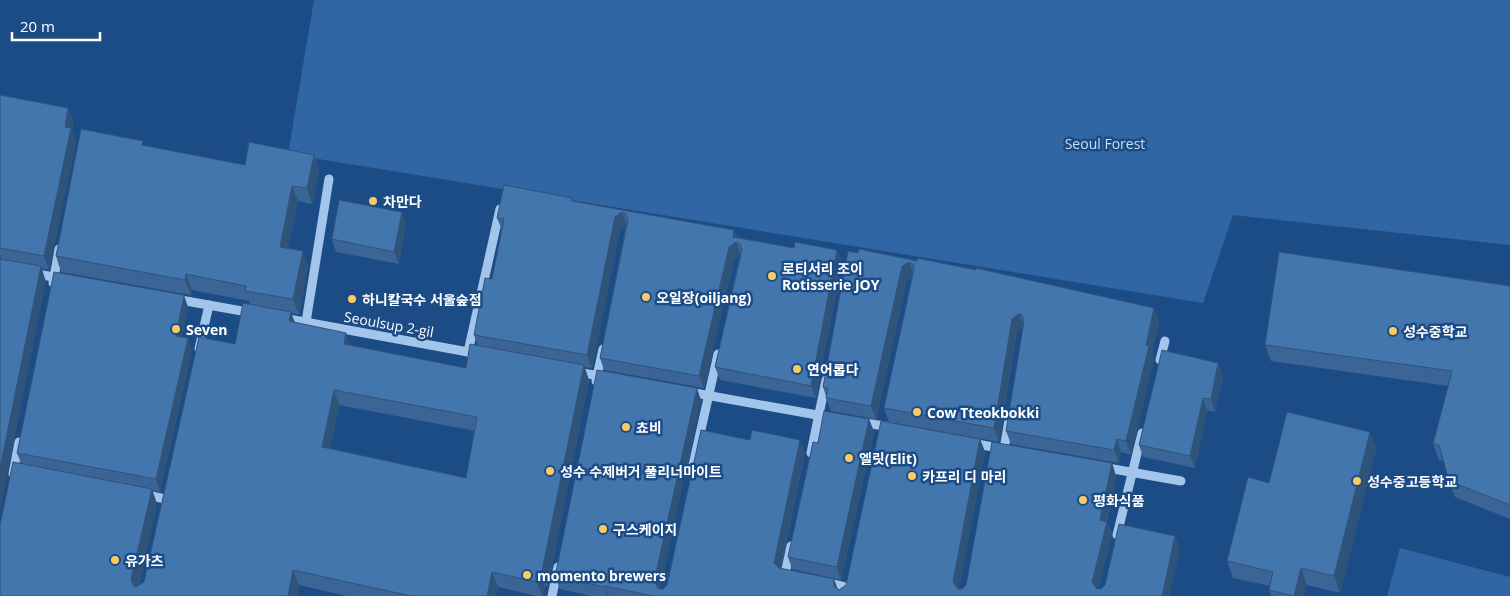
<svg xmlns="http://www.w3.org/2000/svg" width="1510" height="596" font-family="'Open Sans','Noto Sans KR',sans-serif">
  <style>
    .green { fill: #2f66a3 }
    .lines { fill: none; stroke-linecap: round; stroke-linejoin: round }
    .minor { stroke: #a3c5eb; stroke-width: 9 }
    .wall { fill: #3a6596; fill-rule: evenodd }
    .shaded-wall { fill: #30537a }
    .building { fill: #4476ae; stroke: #30537a; fill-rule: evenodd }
    .poi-dot { fill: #fbcb61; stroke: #1c4c85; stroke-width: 2 }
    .labels { text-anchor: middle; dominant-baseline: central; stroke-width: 5; stroke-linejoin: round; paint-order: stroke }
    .park-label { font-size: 14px; fill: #c8dff8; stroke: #1c4c85 }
    .poi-label { font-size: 14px; font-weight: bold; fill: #fff; stroke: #1c4c85; text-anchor: start }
    .street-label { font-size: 14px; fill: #fff; stroke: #1c4c85 }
  </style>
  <rect width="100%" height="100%" fill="#1c4c85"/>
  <!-- green -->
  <g class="green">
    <path d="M 314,0 L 1510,0 L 1510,245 L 1233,215 L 1203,303 L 288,154 Z"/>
    <path d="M 1400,548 L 1510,577 L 1510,596 L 1387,596 Z"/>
  </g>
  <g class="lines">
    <!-- minor -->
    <g class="minor">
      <path d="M 32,273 L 64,279"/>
      <path d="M 53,283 L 59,249"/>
      <path d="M 175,299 L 253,313"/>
      <path d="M 283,318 L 479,354"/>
      <path d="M 306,322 L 329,179"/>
      <path d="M 199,349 L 209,305"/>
      <path d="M 468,352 L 500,209"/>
      <path d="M 1160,360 L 1165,341"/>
      <path d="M 576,372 L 607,377"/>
      <path d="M 596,381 L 603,349"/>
      <path d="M 689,392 L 834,418"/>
      <path d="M 859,422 L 891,427"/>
      <path d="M 972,443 L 1003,449"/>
      <path d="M 1004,449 L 1009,420"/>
      <path d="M 811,453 L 826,380"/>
      <path d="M 693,465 L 718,354"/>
      <path d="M 1102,467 L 1181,481"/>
      <path d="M 13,474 L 19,442"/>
      <path d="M 143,494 L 165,499"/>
      <path d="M 1117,535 L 1142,433"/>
      <path d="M 791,546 L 785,574 L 791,575"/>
      <path d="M 826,582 L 846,587"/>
      <path d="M 552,596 L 558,567"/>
    </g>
  </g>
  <!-- wall -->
  <g class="wall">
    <path d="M 0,95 L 68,108 L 73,122 L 72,131 L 76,142 L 49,270 L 41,268 L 46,282 L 1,259 L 0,255 Z"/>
    <path d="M 145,146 L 245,165 L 314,155 L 319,170 L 312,204 L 298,201 L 288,248 L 308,266 L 299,315 L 291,313 L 295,322 L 350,346 L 466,368 L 478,346 L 474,335 L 492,279 L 502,230 L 497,218 L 573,201 L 734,230 L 737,237 L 794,248 L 837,250 L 842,262 L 816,398 L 720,380 L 715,367 L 740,255 L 734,260 L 704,388 L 604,370 L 600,358 L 626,225 L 620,230 L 592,368 L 584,367 L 589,380 L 548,587 L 545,586 L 543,596 L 536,596 L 498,587 L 496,596 L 347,596 L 299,585 L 297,596 L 0,596 L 21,463 L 17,453 L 188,307 L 182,337 L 192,350 L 160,492 L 152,490 L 157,504 L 139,585 L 144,582 L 250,304 L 249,301 L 192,290 L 191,295 L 61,272 L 56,256 ZM 339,405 L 475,431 L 466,478 L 330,448 Z"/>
    <path d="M 406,224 L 399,264 L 336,252 L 332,239 Z"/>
    <path d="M 859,249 L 1154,308 L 1159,321 L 1152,352 L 1154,359 L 1131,455 L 1121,452 L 1119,463 L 1011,444 L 1006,431 L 1023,327 L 1017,332 L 999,442 L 889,422 L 884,408 L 913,276 L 907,280 L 876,419 L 831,411 L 826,398 L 826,396 L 823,387 Z"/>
    <path d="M 1510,286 L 1510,519 L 1455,497 L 1449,481 L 1444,461 L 1439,460 L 1433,444 L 1448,386 L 1271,361 L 1265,345 Z"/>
    <path d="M 1223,376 L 1215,412 L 1207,410 L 1195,468 L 1143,457 L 1139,445 Z"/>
    <path d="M 701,400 L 660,589 L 663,589 L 805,452 L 781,568 L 839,590 L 846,585 L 980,439 L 985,452 L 959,589 L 962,589 L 1112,463 L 1116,476 L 1107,521 L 1112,534 L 1098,589 L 1101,589 L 1180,549 L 1169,596 L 591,596 L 560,589 L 555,577 Z"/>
    <path d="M 869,419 L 874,432 L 841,580 L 792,569 L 788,557 L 818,443 Z"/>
    <path d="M 1370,432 L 1376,449 L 1340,593 L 1307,585 L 1304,596 L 1271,596 L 1269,590 L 1270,586 L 1233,578 L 1227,561 L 1269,483 Z"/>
  </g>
  <!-- shaded-wall -->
  <g class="shaded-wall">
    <path d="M 68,108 L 73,122 L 72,131 L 76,142 L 49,270 L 44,256 Z"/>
    <path d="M 314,155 L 319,170 L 312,204 L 307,188 Z"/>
    <path d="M 292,186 L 298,201 L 285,262 L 280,247 Z"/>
    <path d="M 402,212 L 406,224 L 399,264 L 394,252 Z"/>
    <path d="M 622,212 L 627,225 L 620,230 L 592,368 L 587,355 L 615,217 Z"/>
    <path d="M 734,230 L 739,242 L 736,242 L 741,255 L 734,260 L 704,388 L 699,376 L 729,247 L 733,237 Z"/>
    <path d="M 837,250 L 842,262 L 816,398 L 811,386 Z"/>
    <path d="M 303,251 L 308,266 L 299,315 L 293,299 Z"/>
    <path d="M 909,262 L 914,275 L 907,280 L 876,419 L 871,406 L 902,266 Z"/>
    <path d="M 41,266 L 46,282 L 0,512 L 0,469 Z"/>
    <path d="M 186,274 L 192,290 L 191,295 L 185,280 Z"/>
    <path d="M 184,295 L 188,307 L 180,348 L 176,336 Z"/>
    <path d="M 1154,308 L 1159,321 L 1152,352 L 1154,359 L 1131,455 L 1126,441 Z"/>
    <path d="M 291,312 L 296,327 L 289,321 Z"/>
    <path d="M 1019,314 L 1024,327 L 1017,332 L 999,442 L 994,428 L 1012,319 Z"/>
    <path d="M 346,333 L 352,349 L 344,344 Z"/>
    <path d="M 188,338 L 192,350 L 160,492 L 156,479 Z"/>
    <path d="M 1218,363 L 1223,376 L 1215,412 L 1211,399 Z"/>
    <path d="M 584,365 L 589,380 L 548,587 L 542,571 Z"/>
    <path d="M 697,388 L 701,400 L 659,595 L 654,582 Z"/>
    <path d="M 334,390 L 339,405 L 327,462 L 322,447 Z"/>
    <path d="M 1203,398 L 1207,410 L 1195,468 L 1190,456 Z"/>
    <path d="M 869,419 L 874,432 L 841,580 L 837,567 Z"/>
    <path d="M 1370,432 L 1376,449 L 1340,593 L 1334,576 Z"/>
    <path d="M 980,439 L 985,452 L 958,595 L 953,582 Z"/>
    <path d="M 1117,439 L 1121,452 L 1119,463 L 1114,450 Z"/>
    <path d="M 800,440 L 805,452 L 779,575 L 774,563 Z"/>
    <path d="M 1112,463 L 1116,476 L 1104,532 L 1100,520 Z"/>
    <path d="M 152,489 L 157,504 L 137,596 L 131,579 Z"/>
    <path d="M 1107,522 L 1112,534 L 1097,595 L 1092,582 Z"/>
    <path d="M 1175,536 L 1180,549 L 1169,596 L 1162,596 Z"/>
    <path d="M 1301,568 L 1307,585 L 1304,596 L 1294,596 Z"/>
    <path d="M 293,570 L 299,585 L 297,596 L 288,596 Z"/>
    <path d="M 540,571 L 545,586 L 543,596 L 542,596 L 537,582 Z"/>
    <path d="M 492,572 L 498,587 L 496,596 L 487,596 Z"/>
    <path d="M 834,579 L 839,592 L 834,586 Z"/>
    <path d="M 605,586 L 609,596 L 608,596 L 605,587 Z"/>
  </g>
  <!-- building -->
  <g class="building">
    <path d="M 0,95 L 68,108 L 65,127 L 71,128 L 44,256 L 0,248 Z"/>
    <path d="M 81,129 L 143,141 L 142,145 L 245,165 L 249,142 L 314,155 L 307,188 L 292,186 L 280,247 L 303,251 L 293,299 L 245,291 L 246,286 L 186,274 L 185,280 L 56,256 Z"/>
    <path d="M 504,185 L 572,198 L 572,201 L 734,230 L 733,237 L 794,248 L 795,242 L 837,250 L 811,386 L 715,367 L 742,250 L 740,244 L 736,242 L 729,247 L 699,376 L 600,358 L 628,220 L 626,214 L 622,212 L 615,217 L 587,355 L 474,335 L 485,278 L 492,279 L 504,219 L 497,218 Z"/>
    <path d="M 339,200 L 402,212 L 394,252 L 332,239 Z"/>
    <path d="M 859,249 L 917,261 L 917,258 L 976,270 L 976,268 L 1154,308 L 1146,345 L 1149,346 L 1126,441 L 1117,439 L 1114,450 L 1006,431 L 1024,321 L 1022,315 L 1019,314 L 1012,319 L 994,428 L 884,408 L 914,269 L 913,264 L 909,262 L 902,266 L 871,406 L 826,398 L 828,388 L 823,387 L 848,251 L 858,253 Z"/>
    <path d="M 1279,252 L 1510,286 L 1510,505 L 1449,481 L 1439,445 L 1433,444 L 1452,371 L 1265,345 Z"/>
    <path d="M 0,259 L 41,266 L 0,469 Z"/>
    <path d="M 54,272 L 184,295 L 176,336 L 188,338 L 156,479 L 17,453 Z"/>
    <path d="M 243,303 L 291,312 L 289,321 L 346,333 L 344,344 L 466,368 L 470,344 L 584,365 L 542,571 L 540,571 L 537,582 L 492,572 L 487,596 L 411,596 L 293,570 L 288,596 L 0,596 L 0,525 L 13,462 L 152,489 L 131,579 L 133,585 L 136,587 L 144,582 L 199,337 L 235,344 ZM 334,390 L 477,417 L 466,478 L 322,447 Z"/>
    <path d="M 1162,350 L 1218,363 L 1211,399 L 1203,398 L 1190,456 L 1139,445 Z"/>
    <path d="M 597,370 L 697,388 L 654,582 L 659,589 L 663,589 L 667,585 L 701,430 L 750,440 L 752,430 L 800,440 L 774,563 L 779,568 L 834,579 L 834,586 L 839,590 L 846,585 L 881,421 L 980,439 L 953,582 L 958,589 L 962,589 L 966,585 L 992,442 L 1112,463 L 1100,520 L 1107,522 L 1092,582 L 1097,589 L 1101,589 L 1105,585 L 1119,524 L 1175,536 L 1162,596 L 653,596 L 605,586 L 605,587 L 555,577 Z"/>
    <path d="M 824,411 L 869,419 L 837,567 L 788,557 L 813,442 L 818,443 Z"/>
    <path d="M 1287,412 L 1370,432 L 1334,576 L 1301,568 L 1294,596 L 1269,590 L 1273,572 L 1227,561 L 1248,477 L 1269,483 Z"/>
  </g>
  <!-- markers -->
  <g class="poi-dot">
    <circle cx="373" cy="201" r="5"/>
    <circle cx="772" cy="276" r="5"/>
    <circle cx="646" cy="297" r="5"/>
    <circle cx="352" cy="299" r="5"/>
    <circle cx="176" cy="329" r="5"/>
    <circle cx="1393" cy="331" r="5"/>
    <circle cx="797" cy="369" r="5"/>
    <circle cx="917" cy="412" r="5"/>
    <circle cx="626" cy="427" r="5"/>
    <circle cx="849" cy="458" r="5"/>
    <circle cx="550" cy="471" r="5"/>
    <circle cx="912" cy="476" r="5"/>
    <circle cx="1357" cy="481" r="5"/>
    <circle cx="1083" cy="500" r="5"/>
    <circle cx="603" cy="529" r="5"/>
    <circle cx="115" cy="560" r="5"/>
    <circle cx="527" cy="575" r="5"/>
  </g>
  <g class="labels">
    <!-- park labels -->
    <g class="park-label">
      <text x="1105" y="143">Seoul Forest</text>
    </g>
    <!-- poi labels -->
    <g class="poi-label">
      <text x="383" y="201">차만다</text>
      <text x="782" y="268">로티서리 조이<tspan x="782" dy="16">Rotisserie JOY</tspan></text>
      <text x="656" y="297">오일장(oiljang)</text>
      <text x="362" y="299">하니칼국수 서울숲점</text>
      <text x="186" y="329">Seven</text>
      <text x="1403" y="331">성수중학교</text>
      <text x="807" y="369">연어롭다</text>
      <text x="927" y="412">Cow Tteokbokki</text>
      <text x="636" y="427">쵸비</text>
      <text x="859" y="458">엘릿(Elit)</text>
      <text x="560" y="471">성수 수제버거 풀리너마이트</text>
      <text x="922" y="476">카프리 디 마리</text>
      <text x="1367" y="481">성수중고등학교</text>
      <text x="1093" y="500">평화식품</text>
      <text x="613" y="529">구스케이지</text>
      <text x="125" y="560">유가츠</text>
      <text x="537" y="575">momento brewers</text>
    </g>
    <!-- street labels -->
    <g class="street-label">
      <text transform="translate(389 324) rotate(10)">Seoulsup 2-gil</text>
    </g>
  </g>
  <!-- scale -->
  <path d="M12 32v8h88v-8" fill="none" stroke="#ffffff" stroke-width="2.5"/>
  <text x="20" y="32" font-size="15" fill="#ffffff" stroke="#1c4c85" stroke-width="4" paint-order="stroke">20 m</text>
</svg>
